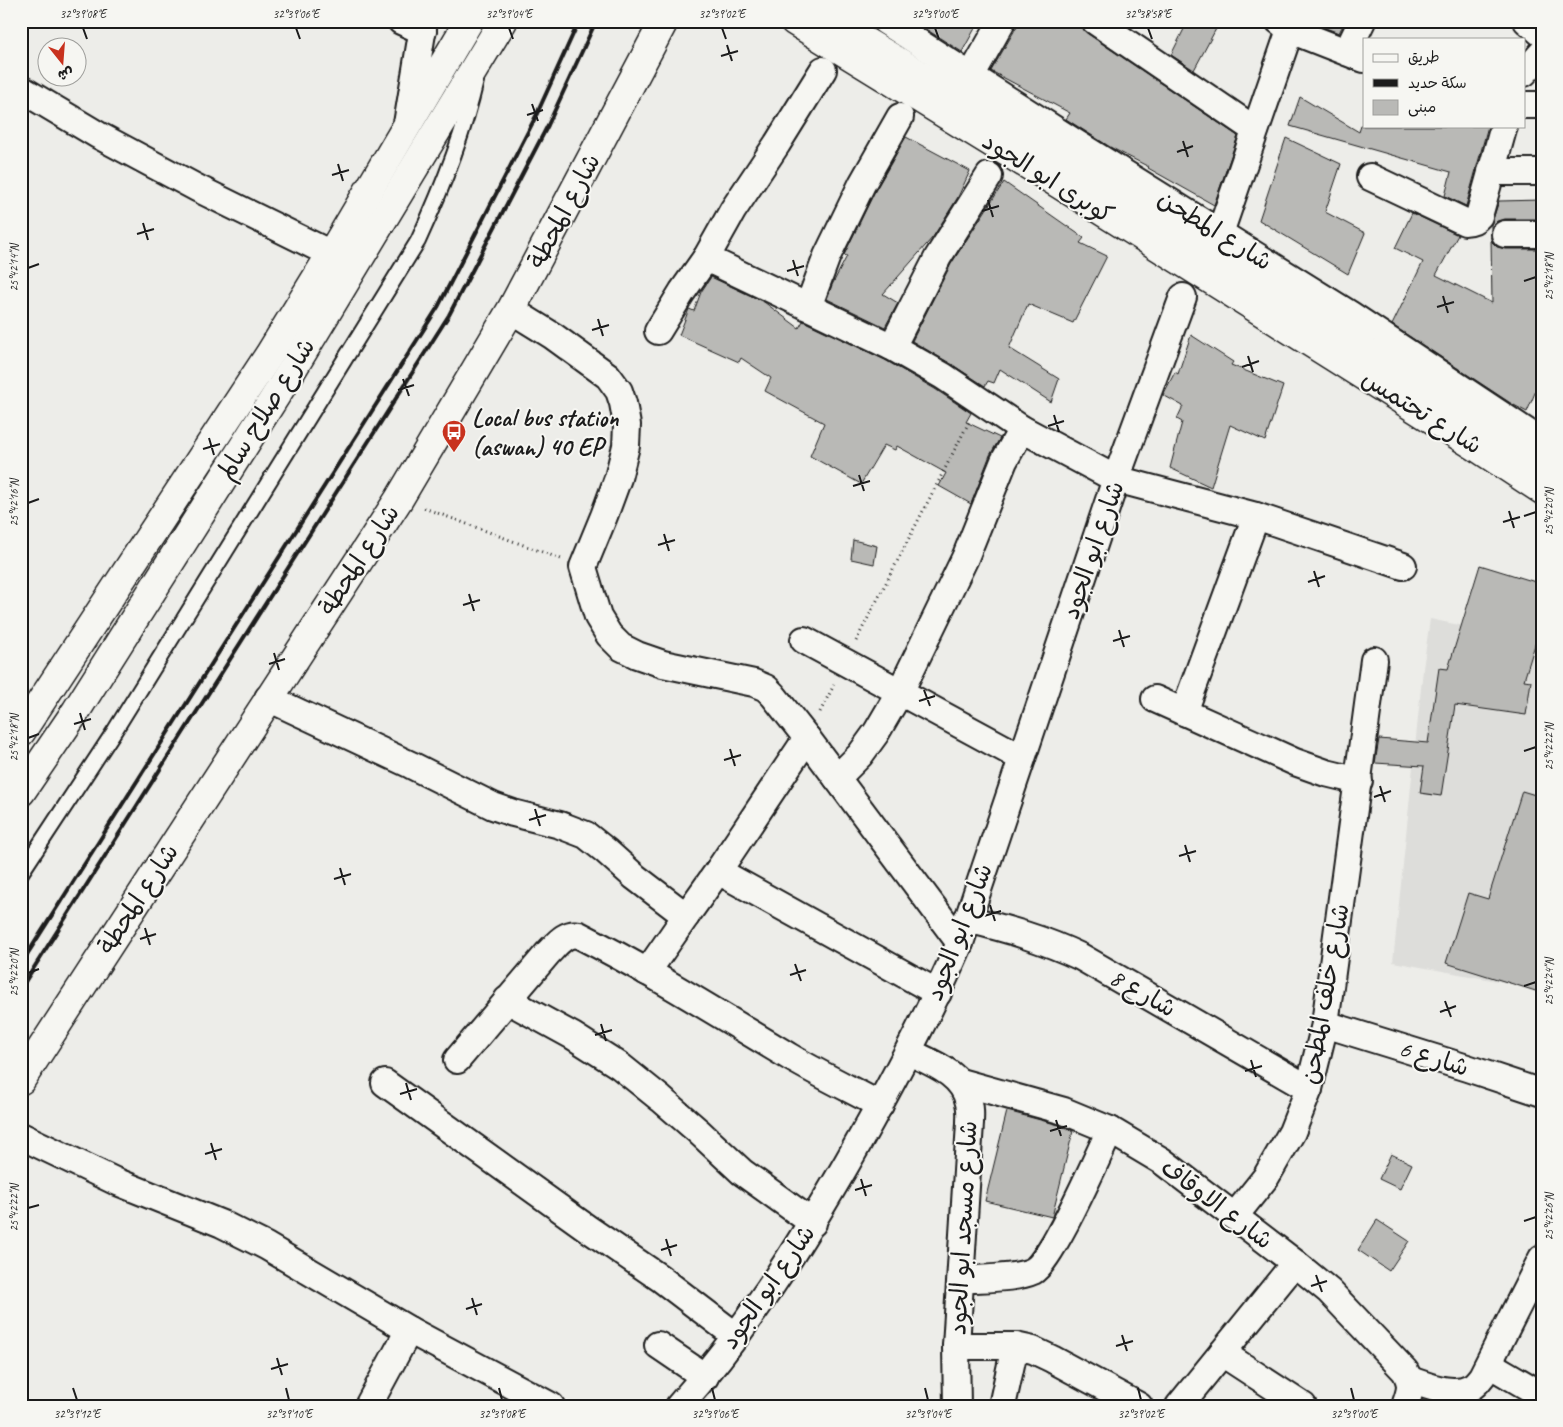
<svg xmlns="http://www.w3.org/2000/svg" width="1563" height="1427" font-family="Caveat,'Playpen Sans Arabic',sans-serif">
  <style>
    .built { fill: #ddddda }
    .building { fill: #b9b9b6; stroke: #1c1c1c }
    .lines { fill: none; stroke-linecap: round; stroke-linejoin: round }
    .lane-casing { stroke: #1c1c1c; stroke-width: 18 }
    .street-casing { stroke: #1c1c1c; stroke-width: 30 }
    .secondary-casing { stroke: #1c1c1c; stroke-width: 31 }
    .primary-casing { stroke: #1c1c1c; stroke-width: 31 }
    .path { stroke: #1c1c1c; stroke-width: 3; stroke-dasharray: 1 4; stroke-linecap: butt }
    .lane { stroke: #f6f6f2; stroke-width: 14 }
    .street { stroke: #f6f6f2; stroke-width: 26 }
    .secondary { stroke: #f6f6f2; stroke-width: 28 }
    .primary { stroke: #f6f6f2; stroke-width: 28 }
    .rail { stroke: #1c1c1c; stroke-width: 4 }
    .ticks { fill: none; stroke: #1c1c1c; stroke-width: 2 }
    .labels { text-anchor: middle; dominant-baseline: central; stroke-width: 4; stroke-linejoin: round; paint-order: stroke }
    .street-label { font-size: 25px; fill: #1c1c1c; stroke: #f6f6f2 }
    .poi-label { font-size: 25px; font-weight: bold; fill: #1c1c1c; stroke: #f6f6f2; text-anchor: start }
    .neatline { fill: none; stroke: #1c1c1c; stroke-width: 2 }
    .ticks-label { font-size: 12px; text-anchor: middle; fill: #1c1c1c }
  </style>
  <rect width="100%" height="100%" fill="#edede9"/>
  <filter id="ink" filterUnits="userSpaceOnUse"><feTurbulence type="fractalNoise" baseFrequency=".02" numOctaves="2"/><feDisplacementMap in="SourceGraphic" scale="10" xChannelSelector="R" yChannelSelector="G"/><feConvolveMatrix kernelMatrix="1 2 1 2 8 2 1 2 1" color-interpolation-filters="sRGB"/></filter>
  <g filter="url(#ink)">
    <!-- built -->
    <path class="built" d="M 1430,619 L 1542,642 L 1542,989 L 1393,962 L 1423,669 Z"/>
    <!-- building -->
    <g class="building">
      <path d="M 913,21 L 979,21 L 962,52 Z"/>
      <path d="M 1020,21 L 1080,21 L 1082,28 L 1087,33 L 1238,136 L 1214,205 L 1148,168 L 1149,167 L 1110,147 L 1066,119 L 1070,113 L 991,71 Z"/>
      <path d="M 1188,21 L 1207,21 L 1217,27 L 1194,70 L 1171,55 Z"/>
      <path d="M 1325,21 L 1345,21 L 1339,33 L 1323,27 Z"/>
      <path d="M 1300,97 L 1359,132 L 1361,126 L 1488,126 L 1466,206 L 1445,196 L 1451,172 L 1290,126 Z"/>
      <path d="M 906,137 L 970,171 L 958,197 L 933,237 L 883,294 L 898,303 L 885,327 L 827,299 L 832,285 L 847,256 L 844,255 L 875,191 Z"/>
      <path d="M 1286,138 L 1341,164 L 1325,212 L 1365,233 L 1348,274 L 1259,220 Z"/>
      <path d="M 1004,182 L 1084,238 L 1080,243 L 1107,256 L 1073,323 L 1028,304 L 1009,348 L 1059,379 L 1051,402 L 1000,369 L 994,383 L 988,381 L 985,386 L 951,364 L 912,341 L 951,264 Z"/>
      <path d="M 1542,200 L 1542,219 L 1505,219 L 1497,221 L 1492,226 L 1491,231 L 1491,225 L 1499,201 Z"/>
      <path d="M 1412,213 L 1458,235 L 1436,275 L 1492,303 L 1491,237 L 1492,242 L 1497,247 L 1505,249 L 1542,249 L 1542,376 L 1527,412 L 1512,404 L 1392,325 L 1423,262 L 1395,248 Z"/>
      <path d="M 711,277 L 764,302 L 799,328 L 803,321 L 885,360 L 935,389 L 971,413 L 966,422 L 1000,438 L 990,455 L 971,504 L 939,486 L 946,473 L 897,446 L 895,450 L 884,445 L 861,484 L 810,456 L 824,423 L 765,391 L 771,378 L 741,358 L 739,362 L 679,335 L 689,309 L 694,311 L 701,292 Z"/>
      <path d="M 1191,335 L 1233,362 L 1231,365 L 1283,386 L 1265,441 L 1230,425 L 1211,487 L 1170,468 L 1182,422 L 1177,419 L 1183,406 L 1163,395 L 1175,372 L 1178,374 Z"/>
      <path d="M 853,540 L 877,546 L 874,564 L 851,559 Z"/>
      <path d="M 1480,565 L 1542,584 L 1542,622 L 1524,680 L 1531,681 L 1526,715 L 1455,705 L 1441,796 L 1420,793 L 1424,766 L 1375,763 L 1379,739 L 1428,743 L 1439,668 L 1448,669 Z"/>
      <path d="M 1522,791 L 1542,797 L 1542,993 L 1446,963 L 1468,893 L 1488,899 Z"/>
      <path d="M 1007,1111 L 1059,1125 L 1073,1131 L 1052,1217 L 985,1201 Z"/>
      <path d="M 1391,1154 L 1412,1164 L 1400,1189 L 1379,1179 Z"/>
      <path d="M 1377,1220 L 1409,1241 L 1389,1271 L 1358,1250 Z"/>
    </g>
    <g class="lines">
      <defs>
        <path id="lane" d="M 21,873 L 115,730 L 418,241 C 442,189 463,137 476,81"/>
        <g id="street">
          <path d="M 401,21 L 423,31"/>
          <path d="M 885,21 L 1074,142 L 1351,315 L 1542,442"/>
          <path d="M 1095,21 L 1255,130"/>
          <path d="M 1279,21 L 1290,30 L 1364,59"/>
          <path d="M 1527,21 L 1542,34"/>
          <path d="M 1347,52 L 1362,21"/>
          <path d="M 1524,73 L 1542,53"/>
          <path d="M 971,76 L 1002,21"/>
          <path d="M 21,89 L 98,135 L 197,188 L 331,254"/>
          <path d="M 1524,105 L 1542,105"/>
          <path d="M 407,124 L 424,21"/>
          <path d="M 1491,172 L 1542,172"/>
          <path d="M 1370,177 L 1465,222 C 1471,222 1475,221 1479,216 L 1504,126"/>
          <path d="M 1220,233 L 1290,30 L 1295,21"/>
          <path d="M 1505,234 L 1542,234"/>
          <path d="M 706,258 L 892,347 L 943,376 L 1022,429 L 1116,479 L 1256,516 L 1403,566"/>
          <path d="M 808,307 L 827,256 L 862,184 L 900,117"/>
          <path d="M 511,310 L 553,336 L 608,376 L 619,391 L 623,403 L 627,425 L 626,446 L 618,478 L 604,516 L 583,567 L 598,617 L 609,635 L 621,647 L 637,655 L 663,664 L 754,683 L 766,688 L 773,695 L 807,738 L 960,943"/>
          <path d="M 658,331 L 682,292 L 706,258 L 733,210 L 777,144 L 823,70"/>
          <path d="M 892,347 L 938,257 L 989,176"/>
          <path d="M 804,640 L 1022,758"/>
          <path d="M 268,698 L 411,765 L 493,806 L 513,813 L 560,825 L 586,835 L 606,851 L 635,877 L 686,916 L 718,871 L 938,993"/>
          <path d="M 1155,699 L 1295,762 L 1326,773 L 1359,781"/>
          <path d="M 1184,712 L 1256,516"/>
          <path d="M 837,778 L 860,755 L 876,733 L 900,692 L 965,558 L 1004,461 L 1022,429"/>
          <path d="M 718,871 L 807,738"/>
          <path d="M 967,919 C 1007,929 1043,939 1081,957 L 1309,1089"/>
          <path d="M 647,972 L 686,916"/>
          <path d="M 507,1000 L 573,1036 L 620,1066 L 661,1099 L 698,1131 L 742,1172 L 813,1223"/>
          <path d="M 1325,1024 L 1467,1068 L 1542,1093"/>
          <path d="M 909,1052 C 932,1063 964,1074 969,1103 C 971,1110 970,1117 970,1123 L 956,1346 L 957,1406"/>
          <path d="M 457,1060 L 548,953 C 557,944 565,932 579,935 C 652,972 720,1015 790,1057 C 819,1074 850,1089 880,1105"/>
          <path d="M 960,1082 L 1064,1111 L 1110,1130 L 1162,1161 L 1295,1263 L 1329,1291 L 1405,1371 C 1413,1385 1410,1391 1405,1406"/>
          <path d="M 385,1083 L 587,1228 L 660,1278 L 736,1336"/>
          <path d="M 21,1136 L 115,1181 L 222,1224 L 266,1246 L 409,1330 L 551,1406"/>
          <path d="M 1234,1217 L 1266,1177 L 1292,1132 L 1309,1089 L 1325,1024 L 1374,660"/>
          <path d="M 961,1280 C 981,1278 1016,1279 1033,1271 C 1051,1262 1099,1154 1110,1130"/>
          <path d="M 658,1345 L 705,1377"/>
          <path d="M 956,1346 L 1015,1346 L 1033,1350 L 1052,1359 L 1139,1406"/>
          <path d="M 1222,1353 L 1303,1406"/>
          <path d="M 1489,1364 L 1542,1395"/>
          <path d="M 1410,1380 C 1429,1386 1452,1397 1471,1387 C 1475,1385 1479,1380 1482,1376 L 1542,1258"/>
          <path d="M 368,1406 L 409,1330"/>
          <path d="M 679,1406 C 745,1332 798,1248 847,1163 C 888,1091 927,1019 960,943 L 1116,479 L 1183,297"/>
          <path d="M 1002,1406 L 1015,1346"/>
          <path d="M 1179,1406 L 1295,1263"/>
        </g>
        <path id="secondary" d="M 21,1080 L 399,499 L 511,310 L 664,21"/>
        <g id="primary">
          <path d="M 794,21 L 1059,184 L 1478,448 L 1542,490"/>
          <path d="M 831,21 L 1070,165 L 1310,317 L 1542,460"/>
          <path d="M 21,732 L 269,355 L 331,254 L 469,21"/>
          <path d="M 21,792 L 76,711 L 292,370 L 503,21"/>
        </g>
      </defs>
      <!-- lane casing -->
      <use href="#lane" class="lane-casing"/>
      <!-- street casing -->
      <use href="#street" class="street-casing"/>
      <!-- secondary casing -->
      <use href="#secondary" class="secondary-casing"/>
      <!-- primary casing -->
      <use href="#primary" class="primary-casing"/>
      <!-- path -->
      <g class="path">
        <path d="M 424,508 L 561,559"/>
        <path d="M 856,641 L 969,422"/>
        <path d="M 820,712 L 834,685"/>
      </g>
      <!-- lane -->
      <use href="#lane" class="lane"/>
      <!-- street -->
      <use href="#street" class="street"/>
      <!-- secondary -->
      <use href="#secondary" class="secondary"/>
      <!-- primary -->
      <use href="#primary" class="primary"/>
      <!-- rail -->
      <g class="rail">
        <path d="M 21,964 L 438,307 L 535,118 L 579,21"/>
        <path d="M 21,988 L 449,315 L 548,125 L 596,21"/>
      </g>
    </g>
  </g>
  <!-- ticks -->
  <path class="ticks" d="M 83,28 L 87,39M 296,28 L 300,39M 509,28 L 513,39M 722,28 L 726,39M 935,28 L 939,39M 1148,28 L 1152,39M 727,45 L 732,61M 721,56 L 738,51M 532,104 L 538,121M 527,115 L 543,110M 1183,141 L 1188,157M 1177,152 L 1193,146M 338,164 L 343,181M 332,175 L 349,170M 988,200 L 993,217M 982,211 L 999,206M 143,223 L 148,240M 137,234 L 154,229M 793,260 L 798,276M 28,268 L 39,264M 787,271 L 804,266M 1524,281 L 1536,277M 1443,296 L 1448,313M 1437,307 L 1454,302M 598,319 L 603,336M 592,330 L 609,325M 1248,356 L 1253,372M 1242,367 L 1259,361M 403,379 L 409,396M 398,390 L 414,385M 1054,415 L 1059,432M 1048,426 L 1064,421M 209,438 L 214,455M 203,449 L 220,444M 859,475 L 864,491M 853,486 L 870,481M 28,503 L 39,499M 1509,511 L 1514,528M 1524,516 L 1536,512M 1503,522 L 1520,517M 664,534 L 669,551M 658,545 L 675,540M 1314,571 L 1319,587M 1308,582 L 1325,576M 469,594 L 474,611M 463,605 L 480,600M 1119,630 L 1124,647M 1113,641 L 1130,636M 274,653 L 279,670M 269,664 L 285,659M 924,690 L 930,706M 919,701 L 935,696M 80,713 L 85,730M 74,724 L 91,719M 28,738 L 39,734M 730,749 L 735,766M 1524,751 L 1536,747M 724,760 L 741,755M 1380,786 L 1385,802M 1374,797 L 1391,791M 535,809 L 540,826M 529,820 L 546,815M 1185,845 L 1190,862M 1179,856 L 1196,851M 340,868 L 345,885M 334,879 L 351,874M 990,905 L 995,921M 984,916 L 1001,911M 145,928 L 150,945M 140,939 L 156,934M 795,964 L 801,981M 28,973 L 39,969M 790,975 L 806,970M 1524,986 L 1536,982M 1445,1001 L 1451,1017M 1440,1012 L 1456,1006M 601,1024 L 606,1041M 595,1035 L 612,1030M 1251,1060 L 1256,1077M 1245,1071 L 1262,1066M 406,1083 L 411,1100M 400,1094 L 417,1089M 1056,1120 L 1061,1136M 1050,1131 L 1067,1126M 211,1143 L 216,1160M 205,1154 L 222,1149M 861,1179 L 866,1196M 855,1190 L 872,1185M 28,1208 L 39,1205M 1524,1221 L 1536,1217M 666,1239 L 671,1256M 661,1250 L 677,1245M 1316,1275 L 1322,1292M 1311,1286 L 1327,1281M 472,1298 L 477,1315M 466,1309 L 482,1304M 1122,1335 L 1127,1351M 1116,1346 L 1133,1341M 277,1358 L 282,1375M 271,1369 L 288,1364M 73,1388 L 77,1400M 286,1388 L 289,1400M 499,1388 L 502,1400M 712,1388 L 715,1400M 925,1388 L 928,1400M 1138,1388 L 1141,1400M 1351,1388 L 1354,1400"/>
  <!-- icons -->
  <defs>
    <symbol id="bus-pin" viewBox="-11 -11 22 30"><path d="M0 17L-7.5 6A9.5 9.5 0 1 1 7.5 6Z" fill="#c8321e" stroke="#f6f6f2"/><path d="M-5-6H5V4H4V6H2V4H-2V6H-4V4H-5ZM-3.5-4V0h7V-4ZM-3.5 1.2v1.5H-2V1.2ZM2 1.2v1.5H3.5V1.2Z" fill="#fff"/></symbol>
  </defs>
  <g fill-rule="evenodd">
    <use href="#bus-pin" x="440" y="418" width="28" height="38"/>
  </g>
  <g class="labels">
    <!-- street labels -->
    <g class="street-label">
      <text transform="translate(1048 178) rotate(32)">كوبرى ابو الجود</text>
      <text transform="translate(564 211) rotate(-62)">شارع المحطة</text>
      <text transform="translate(1215 230) rotate(32)">شارع المطحن</text>
      <text transform="translate(266 409) rotate(-58)">شارع صلاح سالم</text>
      <text transform="translate(1422 412) rotate(32)">شارع تحتمس</text>
      <text transform="translate(1093 550) rotate(-71)">شارع ابو الجود</text>
      <text transform="translate(359 560) rotate(-57)">شارع المحطة</text>
      <text transform="translate(138 899) rotate(-57)">شارع المحطة</text>
      <text transform="translate(959 932) rotate(-69)">شارع ابو الجود</text>
      <text transform="translate(1143 993) rotate(30)">شارع 8</text>
      <text transform="translate(1325 994) rotate(-80)">شارع خلف المطحن</text>
      <text transform="translate(1434 1058) rotate(17)">شارع 6</text>
      <text transform="translate(1217 1204) rotate(37)">شارع الاوقاف</text>
      <text transform="translate(963 1228) rotate(-87)">شارع مسجد ابو الجود</text>
      <text transform="translate(768 1287) rotate(-55)">شارع ابو الجود</text>
    </g>
    <!-- poi labels -->
    <g class="poi-label">
      <text x="472" y="418">Local bus station<tspan x="472" dy="29">(aswan) 40 EP</tspan></text>
    </g>
  </g>
  <!-- margin -->
  <rect width="1563" height="1427" fill="none" stroke="#f6f6f2" stroke-width="55"/>
  <!-- legend -->
  <rect x="1363" y="38" width="162" height="90" fill="#f6f6f2" stroke="#9f9f9c"/>
  <rect x="1373" y="54" width="25" height="8" fill="#f6f6f2" stroke="#9f9f9c"/>
  <text x="1408" y="62" font-size="15" fill="#1c1c1c">طريق</text>
  <rect x="1373" y="79" width="25" height="8" fill="#1c1c1c" stroke="#9f9f9c"/>
  <text x="1408" y="88" font-size="15" fill="#1c1c1c">سكة حديد</text>
  <rect x="1373" y="100" width="25" height="15" fill="#b9b9b6" stroke="#9f9f9c"/>
  <text x="1408" y="112" font-size="15" fill="#1c1c1c">مبنى</text>
  <!-- north arrow -->
  <g transform="translate(62 62) rotate(163)"><circle r="24" fill="#f6f6f2" stroke="#9f9f9c"/>
  <path d="M0-4L9 19L0 12L-9 19Z" fill="#c8321e"/>
  <text y="-8" font-size="14" font-weight="bold" text-anchor="middle" fill="#1c1c1c">ش</text>
  </g>
  <rect x="28" y="28" width="1508" height="1372" class="neatline"/>
  <g class="ticks-label">
    <text x="83" y="18">32°39'08"E</text>
    <text x="296" y="18">32°39'06"E</text>
    <text x="509" y="18">32°39'04"E</text>
    <text x="722" y="18">32°39'02"E</text>
    <text x="935" y="18">32°39'00"E</text>
    <text x="1148" y="18">32°38'58"E</text>
    <text transform="translate(14 268) rotate(-90)" y="4">25°42'14"N</text>
    <text transform="translate(1549 277) rotate(-90)" y="4">25°42'18"N</text>
    <text transform="translate(14 503) rotate(-90)" y="4">25°42'16"N</text>
    <text transform="translate(1549 512) rotate(-90)" y="4">25°42'20"N</text>
    <text transform="translate(14 738) rotate(-90)" y="4">25°42'18"N</text>
    <text transform="translate(1549 747) rotate(-90)" y="4">25°42'22"N</text>
    <text transform="translate(14 973) rotate(-90)" y="4">25°42'20"N</text>
    <text transform="translate(1549 982) rotate(-90)" y="4">25°42'24"N</text>
    <text transform="translate(14 1208) rotate(-90)" y="4">25°42'22"N</text>
    <text transform="translate(1549 1217) rotate(-90)" y="4">25°42'26"N</text>
    <text x="77" y="1418">32°39'12"E</text>
    <text x="289" y="1418">32°39'10"E</text>
    <text x="502" y="1418">32°39'08"E</text>
    <text x="715" y="1418">32°39'06"E</text>
    <text x="928" y="1418">32°39'04"E</text>
    <text x="1141" y="1418">32°39'02"E</text>
    <text x="1354" y="1418">32°39'00"E</text>
  </g>
</svg>
